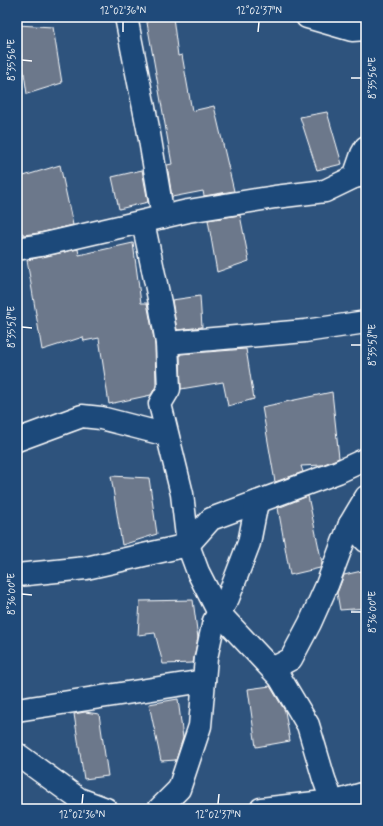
<svg xmlns="http://www.w3.org/2000/svg" width="383" height="826" font-family="Mynerve,sans-serif">
  <style>
    .building { fill: #6c788b; stroke: #fff }
    .lines { fill: none; stroke-linecap: round; stroke-linejoin: round }
    .street-casing { stroke: #fff; stroke-width: 25 }
    .street { stroke: #1f4a7a; stroke-width: 22 }
    .ticks { fill: none; stroke: #fff; stroke-width: 1.5 }
    .neatline { fill: none; stroke: #fff; stroke-width: 1.5 }
    .ticks-label { font-size: 10px; text-anchor: middle; fill: #fff }
  </style>
  <rect width="100%" height="100%" fill="#2e537d"/>
  <filter id="ink" filterUnits="userSpaceOnUse"><feTurbulence type="fractalNoise" baseFrequency=".025" numOctaves="2"/><feDisplacementMap in="SourceGraphic" scale="8" xChannelSelector="R" yChannelSelector="G"/><feConvolveMatrix kernelMatrix="1 2 1 2 8 2 1 2 1" color-interpolation-filters="sRGB"/></filter>
  <g filter="url(#ink)">
    <!-- building -->
    <g class="building">
      <path d="M 146,17 L 173,17 L 178,56 L 182,55 L 192,111 L 214,106 L 234,191 L 204,196 L 203,191 L 172,197 L 167,165 L 172,164 Z"/>
      <path d="M 17,25 L 53,27 L 62,83 L 27,94 Z"/>
      <path d="M 327,112 L 342,164 L 317,170 L 300,117 Z"/>
      <path d="M 60,165 L 73,225 L 39,233 L 23,235 L 23,233 L 17,234 L 17,178 Z"/>
      <path d="M 142,170 L 148,202 L 119,209 L 112,177 Z"/>
      <path d="M 240,215 L 249,261 L 217,272 L 208,220 Z"/>
      <path d="M 133,243 L 141,303 L 147,303 L 155,344 L 156,386 L 151,395 L 109,404 L 99,338 L 84,341 L 83,337 L 42,350 L 27,260 L 78,249 L 79,255 Z"/>
      <path d="M 200,296 L 202,327 L 177,330 L 172,300 Z"/>
      <path d="M 246,349 L 254,399 L 228,406 L 223,382 L 181,389 L 180,354 Z"/>
      <path d="M 332,392 L 339,458 L 322,465 L 301,466 L 303,472 L 275,482 L 262,407 Z"/>
      <path d="M 111,476 L 149,478 L 157,534 L 122,545 Z"/>
      <path d="M 308,496 L 322,563 L 320,568 L 290,575 L 278,508 Z"/>
      <path d="M 366,570 L 366,608 L 340,610 L 337,593 L 344,575 Z"/>
      <path d="M 193,600 L 198,638 L 193,663 L 163,664 L 155,633 L 138,635 L 140,601 Z"/>
      <path d="M 270,686 L 285,711 L 290,741 L 256,747 L 248,689 Z"/>
      <path d="M 178,699 L 183,738 L 176,760 L 161,761 L 149,704 Z"/>
      <path d="M 85,712 L 99,714 L 108,776 L 84,779 L 74,714 Z"/>
    </g>
    <g class="lines">
      <defs>
        <g id="street">
          <path d="M 126,17 L 148,128 L 163,217"/>
          <path d="M 307,17 L 352,30 L 366,29"/>
          <path d="M 354,177 L 362,154 L 366,147"/>
          <path d="M 143,222 L 160,303 L 167,343 L 169,389 L 160,404 L 182,494 L 188,545 L 198,572 L 219,613 L 280,678 L 308,725 L 324,779 L 332,801"/>
          <path d="M 17,249 L 41,245 L 188,211 L 275,197 L 325,191 L 354,177 L 366,175"/>
          <path d="M 167,343 L 305,331 L 366,322"/>
          <path d="M 17,440 L 82,416 L 101,418 L 167,435"/>
          <path d="M 350,524 L 366,541"/>
          <path d="M 17,575 L 86,568 L 188,545 L 211,519 L 338,472 L 366,459"/>
          <path d="M 272,669 L 291,659 L 310,623 L 327,585 L 350,524 L 366,497"/>
          <path d="M 17,710 L 204,681"/>
          <path d="M 17,754 L 79,799 L 106,809"/>
          <path d="M 159,809 L 179,789 L 200,726 L 206,658 L 214,621 L 228,598 L 249,543 L 257,502"/>
          <path d="M 261,809 L 342,800 L 366,793"/>
        </g>
      </defs>
      <!-- street casing -->
      <use href="#street" class="street-casing"/>
      <!-- street -->
      <use href="#street" class="street"/>
    </g>
  </g>
  <!-- ticks -->
  <path class="ticks" d="M 123,32 L 123,22M 258,32 L 259,22M 22,60 L 32,61M 351,78 L 361,78M 22,327 L 32,328M 351,345 L 361,345M 22,594 L 32,595M 351,612 L 361,612M 82,804 L 83,794M 218,804 L 219,794"/>
  <!-- margin -->
  <rect width="383" height="826" fill="none" stroke="#1f4a7a" stroke-width="44"/>
  <rect x="22" y="22" width="339" height="782" class="neatline"/>
  <g class="ticks-label">
    <text x="123" y="14">12°02'36"N</text>
    <text x="259" y="14">12°02'37"N</text>
    <text transform="translate(11 60) rotate(-90)" y="4">8°35'56"E</text>
    <text transform="translate(372 78) rotate(-90)" y="4">8°35'56"E</text>
    <text transform="translate(11 327) rotate(-90)" y="4">8°35'58"E</text>
    <text transform="translate(372 345) rotate(-90)" y="4">8°35'58"E</text>
    <text transform="translate(11 594) rotate(-90)" y="4">8°36'00"E</text>
    <text transform="translate(372 612) rotate(-90)" y="4">8°36'00"E</text>
    <text x="82" y="818">12°02'36"N</text>
    <text x="218" y="818">12°02'37"N</text>
  </g>
</svg>
